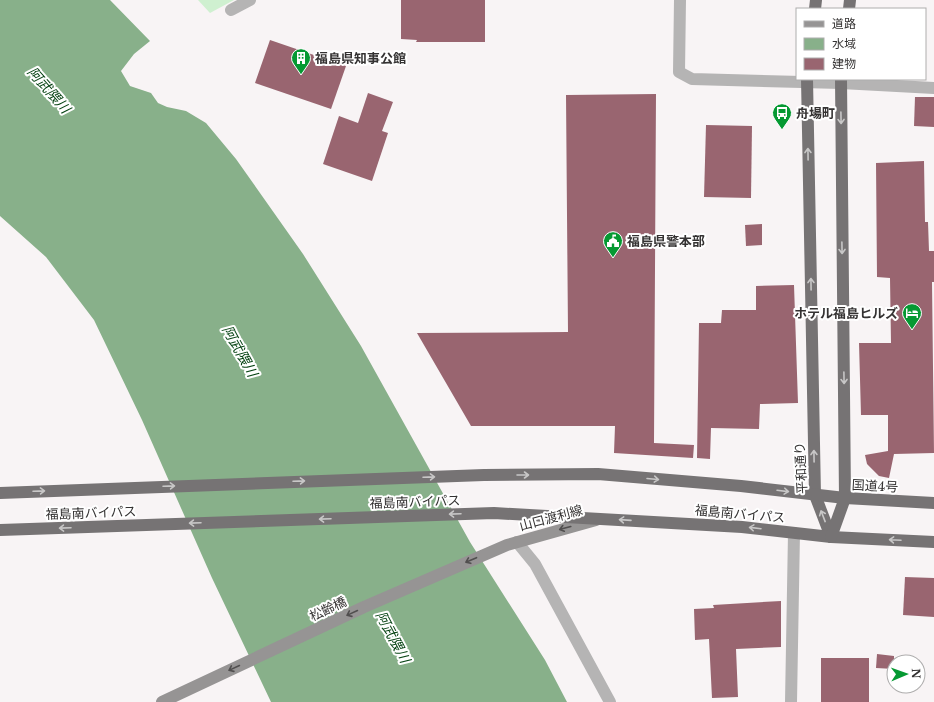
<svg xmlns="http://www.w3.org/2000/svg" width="934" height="702" font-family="'Libre Baskerville','Noto Sans JP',serif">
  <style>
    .green { fill: #cff0d0 }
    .water { fill: #88b08a }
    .building { fill: #996570 }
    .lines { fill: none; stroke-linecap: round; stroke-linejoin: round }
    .minor { stroke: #b5b4b4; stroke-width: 12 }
    .secondary { stroke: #969494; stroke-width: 12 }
    .trunk { stroke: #767374; stroke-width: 12 }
    .oneway { stroke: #c8c7c7 }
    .oneway2 { stroke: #514f4f }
    .labels { text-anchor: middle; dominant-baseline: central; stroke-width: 4; stroke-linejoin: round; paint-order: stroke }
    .poi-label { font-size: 13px; font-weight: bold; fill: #343232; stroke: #fff; text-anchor: start }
    .street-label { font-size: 13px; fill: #343232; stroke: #fff }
    .water-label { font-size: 14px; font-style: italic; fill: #003f0e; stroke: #fff }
  </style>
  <rect width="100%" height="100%" fill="#f8f4f5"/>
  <!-- green -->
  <path class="green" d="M 198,0 L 234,0 L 210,13 Z"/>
  <!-- water -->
  <path class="water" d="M 0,0 L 110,0 L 150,41 L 134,54 L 121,71 L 130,86 L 151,93 L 158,103 L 167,107 L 186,111 L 206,123 L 236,159 L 303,254 L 361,346 L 470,542 L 545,660 L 567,702 L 271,702 L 212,578 L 142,420 L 94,320 L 46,257 L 0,216 Z"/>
  <!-- building -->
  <g class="building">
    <path d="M 401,0 L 485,0 L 485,42 L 416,42 L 417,40 L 401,39 Z"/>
    <path d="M 270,40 L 346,66 L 331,109 L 255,83 Z"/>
    <path d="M 368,93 L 393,102 L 382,131 L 388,133 L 372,181 L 323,164 L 339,116 L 358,123 Z"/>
    <path d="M 656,94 L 654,443 L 694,445 L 693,458 L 614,453 L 615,426 L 471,426 L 417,333 L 568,332 L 566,95 Z"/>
    <path d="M 915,97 L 934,97 L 934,127 L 914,126 Z"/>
    <path d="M 706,125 L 752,126 L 751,198 L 704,197 Z"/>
    <path d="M 924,161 L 925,222 L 928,222 L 929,251 L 934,251 L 934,282 L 932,282 L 934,453 L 894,454 L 889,478 L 879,476 L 867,464 L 865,455 L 888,451 L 888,415 L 861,415 L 859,343 L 891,343 L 890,278 L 877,277 L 876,163 Z"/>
    <path d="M 762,224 L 762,245 L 746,246 L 745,225 Z"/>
    <path d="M 794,285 L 798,403 L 760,404 L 759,429 L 711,428 L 710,459 L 697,458 L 699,323 L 721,323 L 722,310 L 756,310 L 756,286 Z"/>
    <path d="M 905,577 L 934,578 L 934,617 L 903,615 Z"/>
    <path d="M 781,601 L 781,647 L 736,649 L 738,697 L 712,698 L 709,639 L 695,640 L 694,609 L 714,608 L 713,605 Z"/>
    <path d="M 877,654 L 894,656 L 894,669 L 876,668 Z"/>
    <rect x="821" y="658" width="48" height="44"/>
  </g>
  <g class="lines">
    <!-- minor -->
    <g class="minor">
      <path d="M 680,0 L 679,72 L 692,79 L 841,83 L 934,88"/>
      <path d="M 231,10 L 250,0"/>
      <path d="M 517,542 L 535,564 L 610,702"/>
      <path d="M 791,702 L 794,533"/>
    </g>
    <!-- secondary -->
    <path class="secondary" d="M 162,702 L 364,607 L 507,545 L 596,520"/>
    <!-- trunk -->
    <g class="trunk">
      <path d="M 815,9 L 816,0"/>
      <path d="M 849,9 L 850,0"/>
      <path d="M 807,79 L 815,495 L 831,537"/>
      <path d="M 0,493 L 484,475 L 598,474 L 741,486 L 845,498 L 934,503"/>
      <path d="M 0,530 L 494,513 L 742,527 L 831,537 L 934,542"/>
      <path d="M 831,537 L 845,498 L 841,79"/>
    </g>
  </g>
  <!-- one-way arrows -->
  <defs><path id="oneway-shaft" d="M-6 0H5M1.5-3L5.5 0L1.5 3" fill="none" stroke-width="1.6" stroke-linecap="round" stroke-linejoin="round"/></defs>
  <g class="oneway">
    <use href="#oneway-shaft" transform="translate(841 118) rotate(89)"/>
    <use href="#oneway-shaft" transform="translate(808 154) rotate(-91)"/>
    <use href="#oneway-shaft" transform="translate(842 248) rotate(89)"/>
    <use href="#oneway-shaft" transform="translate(811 284) rotate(-91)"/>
    <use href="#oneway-shaft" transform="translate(844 378) rotate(89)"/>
    <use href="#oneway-shaft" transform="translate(814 456) rotate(-91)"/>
    <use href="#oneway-shaft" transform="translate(523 475)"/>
    <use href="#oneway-shaft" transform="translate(429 477) rotate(-2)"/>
    <use href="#oneway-shaft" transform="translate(653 479) rotate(5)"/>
    <use href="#oneway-shaft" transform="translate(299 481) rotate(-2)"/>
    <use href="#oneway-shaft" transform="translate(169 486) rotate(-2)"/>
    <use href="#oneway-shaft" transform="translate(39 491) rotate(-2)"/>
    <use href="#oneway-shaft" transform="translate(783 491) rotate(7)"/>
    <use href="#oneway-shaft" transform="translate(455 514) rotate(178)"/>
    <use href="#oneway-shaft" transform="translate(823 516) rotate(-111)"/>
    <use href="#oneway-shaft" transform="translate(325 519) rotate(178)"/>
    <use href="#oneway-shaft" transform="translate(625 520) rotate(-176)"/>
    <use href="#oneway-shaft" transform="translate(195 523) rotate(178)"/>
    <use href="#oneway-shaft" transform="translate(65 528) rotate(178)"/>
    <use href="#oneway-shaft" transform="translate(755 528) rotate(-173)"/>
    <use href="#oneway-shaft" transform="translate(895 540) rotate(-177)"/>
  </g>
  <g class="oneway2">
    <use href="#oneway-shaft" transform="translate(565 528) rotate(165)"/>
    <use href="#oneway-shaft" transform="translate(471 560) rotate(157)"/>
    <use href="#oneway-shaft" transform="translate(352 613) rotate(155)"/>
    <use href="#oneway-shaft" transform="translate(234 668) rotate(155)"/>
  </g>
  <!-- icons -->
  <defs>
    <symbol id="building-pin" viewBox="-11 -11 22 30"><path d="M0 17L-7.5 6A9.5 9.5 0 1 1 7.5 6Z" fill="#059932" stroke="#fff"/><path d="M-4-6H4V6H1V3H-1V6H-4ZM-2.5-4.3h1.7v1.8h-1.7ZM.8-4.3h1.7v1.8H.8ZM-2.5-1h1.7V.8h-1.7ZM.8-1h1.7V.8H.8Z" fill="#fff"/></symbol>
    <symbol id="bus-pin" viewBox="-11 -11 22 30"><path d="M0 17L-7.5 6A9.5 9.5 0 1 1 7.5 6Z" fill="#059932" stroke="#fff"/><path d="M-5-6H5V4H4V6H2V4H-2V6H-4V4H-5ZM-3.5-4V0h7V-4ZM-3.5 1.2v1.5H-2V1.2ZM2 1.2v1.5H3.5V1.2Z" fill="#fff"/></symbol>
    <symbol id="civic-pin" viewBox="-11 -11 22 30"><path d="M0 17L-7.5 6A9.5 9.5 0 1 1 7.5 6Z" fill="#059932" stroke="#fff"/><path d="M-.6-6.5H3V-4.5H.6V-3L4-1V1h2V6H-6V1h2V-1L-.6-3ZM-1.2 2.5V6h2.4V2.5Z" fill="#fff"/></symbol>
    <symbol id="hotel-pin" viewBox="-11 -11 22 30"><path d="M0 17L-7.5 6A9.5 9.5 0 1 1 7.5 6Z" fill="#059932" stroke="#fff"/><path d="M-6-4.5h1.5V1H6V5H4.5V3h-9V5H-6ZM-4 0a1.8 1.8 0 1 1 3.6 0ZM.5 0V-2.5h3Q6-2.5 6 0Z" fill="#fff"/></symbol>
  </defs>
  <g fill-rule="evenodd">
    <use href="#building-pin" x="290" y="47" width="22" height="30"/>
    <use href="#bus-pin" x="771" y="102" width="22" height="30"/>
    <use href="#civic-pin" x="602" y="230" width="22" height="30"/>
    <use href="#hotel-pin" x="901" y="302" width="22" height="30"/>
  </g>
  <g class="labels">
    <!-- poi labels -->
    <g class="poi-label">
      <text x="315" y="58">福島県知事公館</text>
      <text x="796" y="113">舟場町</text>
      <text x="627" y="241">福島県警本部</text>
      <text x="898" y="313" text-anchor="end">ホテル福島ヒルズ</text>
    </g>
    <!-- street labels -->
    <g class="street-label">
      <text transform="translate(801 468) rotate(-93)">平和通り</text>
      <text transform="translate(875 486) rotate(3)">国道4号</text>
      <text transform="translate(415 502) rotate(-2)">福島南バイパス</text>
      <text transform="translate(91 513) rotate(-2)">福島南バイパス</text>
      <text transform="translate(740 514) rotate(5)">福島南バイパス</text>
      <text transform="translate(551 518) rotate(-15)">山口渡利線</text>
      <text transform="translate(328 609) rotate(-25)">松齢橋</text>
    </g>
    <!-- water labels -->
    <g class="water-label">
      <text transform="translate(49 90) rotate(49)">阿武隈川</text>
      <text transform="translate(240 351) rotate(61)">阿武隈川</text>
      <text transform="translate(393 637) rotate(62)">阿武隈川</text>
    </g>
  </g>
  <!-- legend -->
  <rect x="796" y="8" width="130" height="72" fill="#ffffff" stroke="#aeadad"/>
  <rect x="804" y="21" width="20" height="6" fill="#969494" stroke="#aeadad"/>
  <text x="832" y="28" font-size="12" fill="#343232">道路</text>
  <rect x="804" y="38" width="20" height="12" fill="#88b08a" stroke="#aeadad"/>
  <text x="832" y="48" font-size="12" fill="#343232">水域</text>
  <rect x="804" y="58" width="20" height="12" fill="#996570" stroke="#aeadad"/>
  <text x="832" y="68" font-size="12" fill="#343232">建物</text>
  <!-- north arrow -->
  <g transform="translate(906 674) rotate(88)"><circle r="19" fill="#ffffff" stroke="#aeadad"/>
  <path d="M0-3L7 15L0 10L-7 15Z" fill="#059932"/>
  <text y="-6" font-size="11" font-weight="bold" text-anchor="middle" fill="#343232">N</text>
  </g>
</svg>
